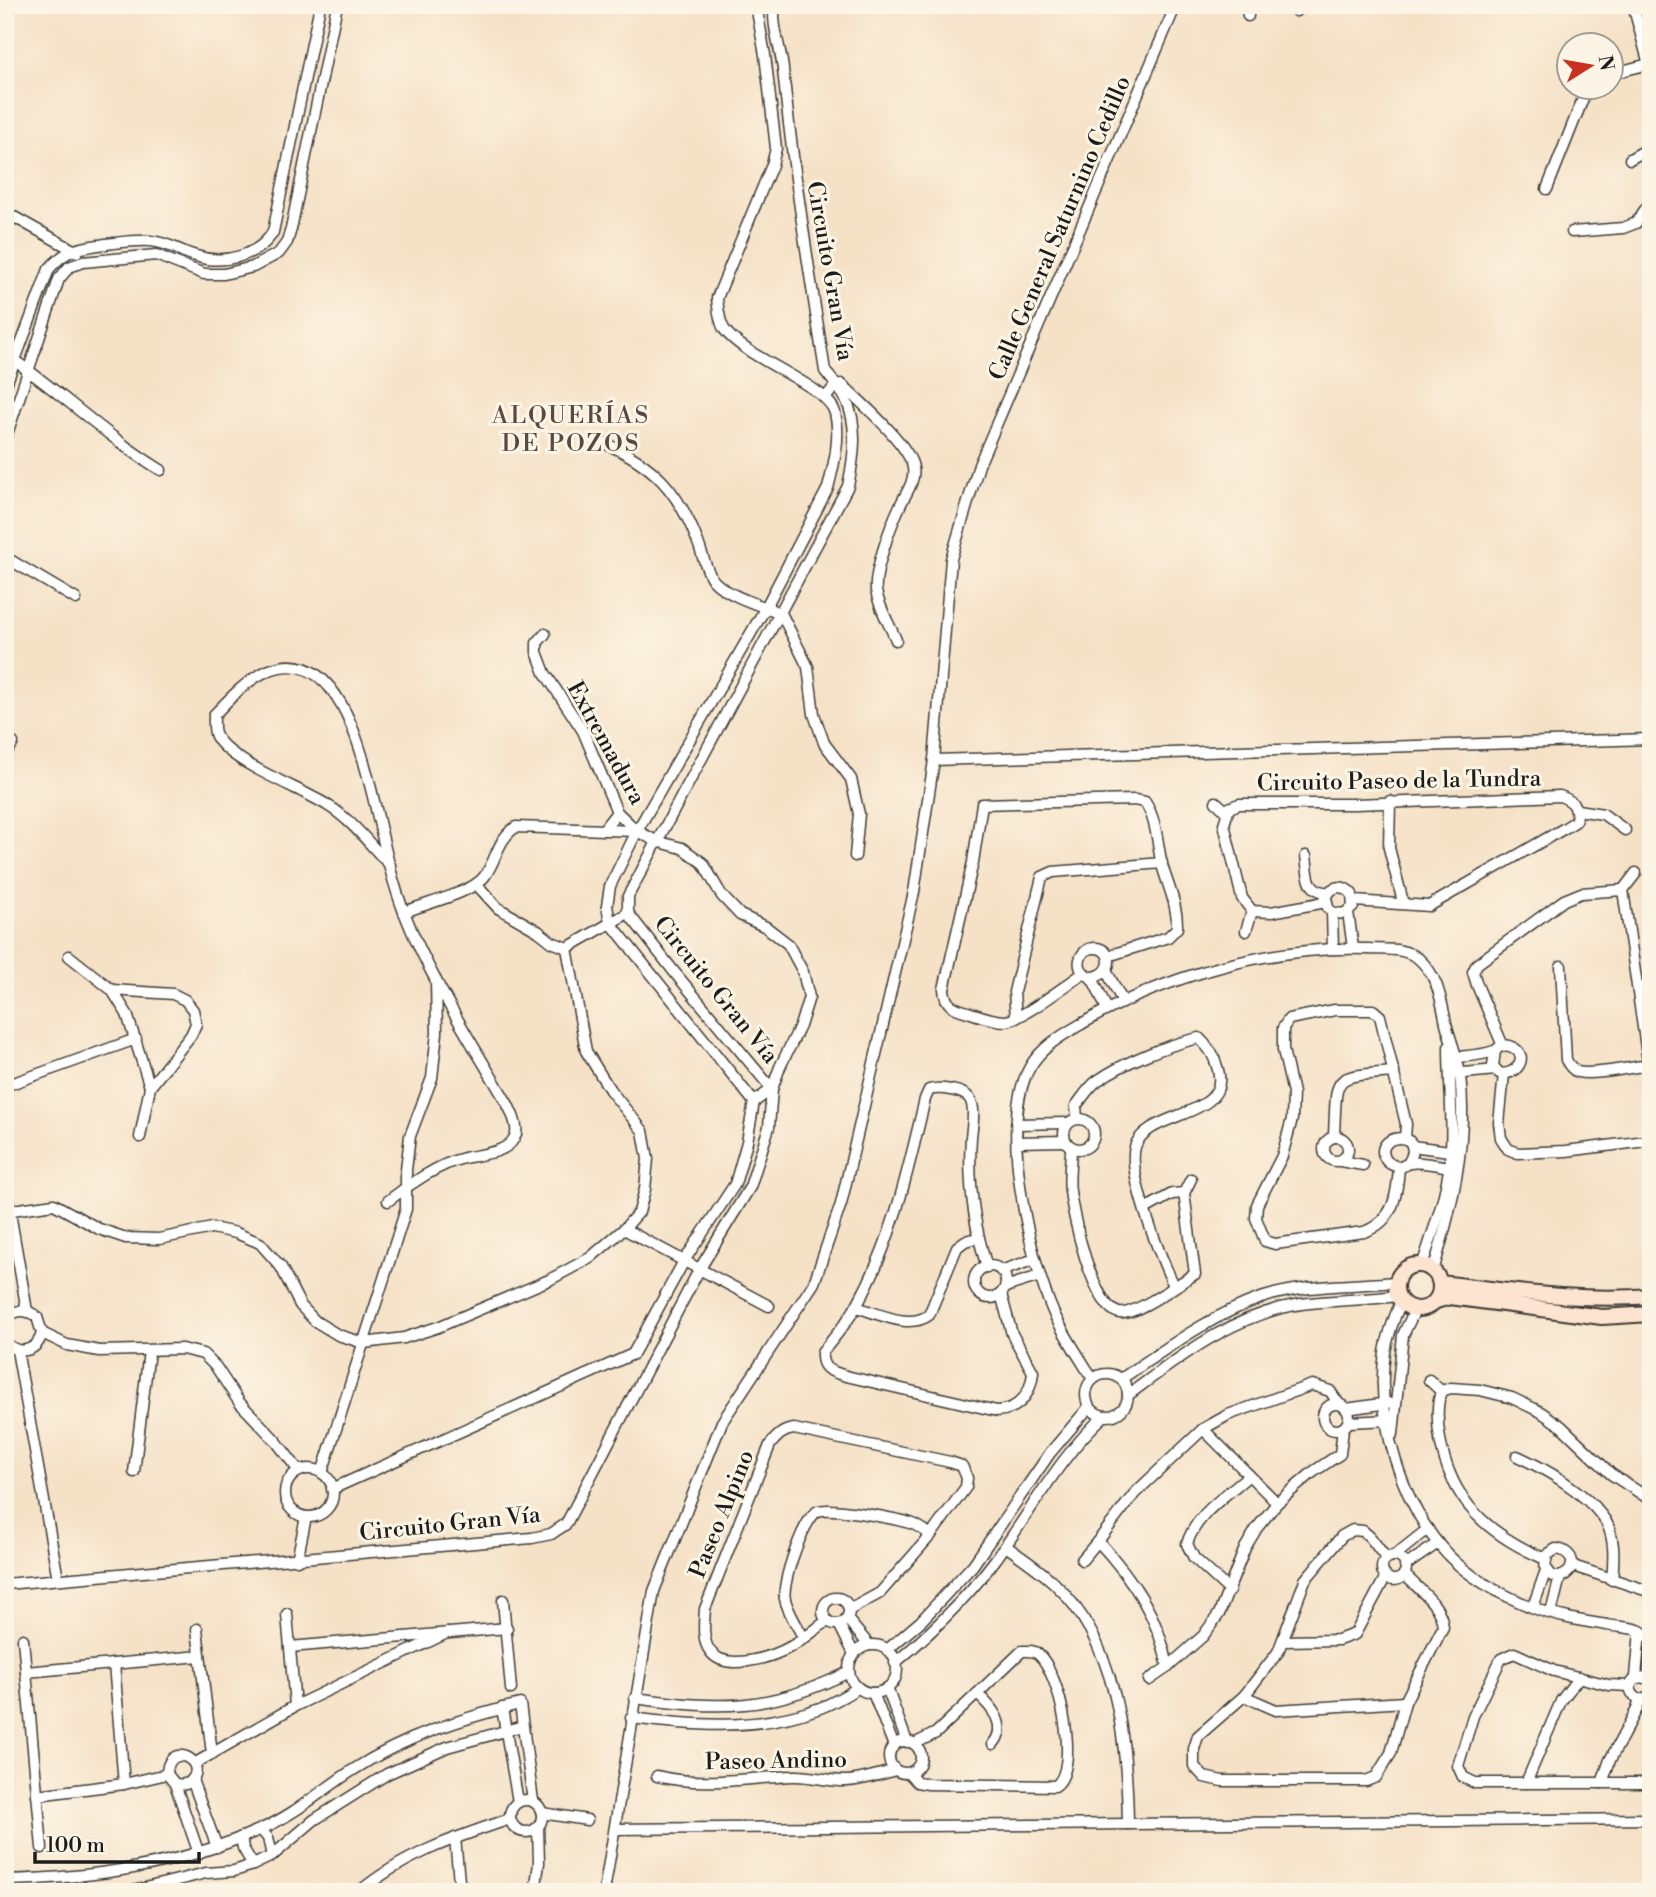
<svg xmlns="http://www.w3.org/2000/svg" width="1656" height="1897" font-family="'Libre Bodoni',serif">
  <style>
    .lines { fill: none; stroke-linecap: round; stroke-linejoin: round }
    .street-casing { stroke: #3d3a36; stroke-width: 13 }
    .secondary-casing { stroke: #3d3a36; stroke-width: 18 }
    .street { stroke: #fff; stroke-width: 10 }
    .secondary { stroke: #fde4d0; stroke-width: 14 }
    .labels { text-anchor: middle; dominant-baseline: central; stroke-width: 6; stroke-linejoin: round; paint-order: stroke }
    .street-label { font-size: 23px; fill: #1c1c1c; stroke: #fcf5e5 }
    .neighbourhood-label { font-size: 24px; letter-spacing: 2px; fill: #5a4843; stroke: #fcf5e5 }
  </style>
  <rect width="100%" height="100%" fill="#fcf5e5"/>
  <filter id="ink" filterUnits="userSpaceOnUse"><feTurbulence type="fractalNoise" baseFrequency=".0143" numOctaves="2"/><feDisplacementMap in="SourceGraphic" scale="14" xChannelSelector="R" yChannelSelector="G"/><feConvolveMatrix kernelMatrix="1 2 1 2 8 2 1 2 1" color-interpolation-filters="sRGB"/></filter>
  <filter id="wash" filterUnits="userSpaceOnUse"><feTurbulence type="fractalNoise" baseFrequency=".00686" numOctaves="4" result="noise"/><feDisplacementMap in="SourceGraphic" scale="28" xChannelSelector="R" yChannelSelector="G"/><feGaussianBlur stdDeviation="1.57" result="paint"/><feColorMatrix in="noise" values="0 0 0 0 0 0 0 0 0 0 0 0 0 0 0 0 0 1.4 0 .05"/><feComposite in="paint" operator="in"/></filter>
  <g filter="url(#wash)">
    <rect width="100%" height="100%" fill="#f5e1c6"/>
  </g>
  <g filter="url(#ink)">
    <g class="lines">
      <defs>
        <g id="street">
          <path d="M 1247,5 L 1248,16"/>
          <path d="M 1295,5 L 1296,11"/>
          <path d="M 1633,5 L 1651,72"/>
          <path d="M 5,16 L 11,5"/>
          <path d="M 1610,74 L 1649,64"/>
          <path d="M 1630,159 L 1651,147"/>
          <path d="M 1547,189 L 1584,96 L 1592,88"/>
          <path d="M 5,212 L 77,252"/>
          <path d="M 1572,232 L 1623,228 L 1636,223 L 1651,201"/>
          <path d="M 5,354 C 59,390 105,436 161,470"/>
          <path d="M 5,387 L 49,269 C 56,261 64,253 75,250 C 89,245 135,240 150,241 C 167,242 181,252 196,256 C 222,265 259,256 273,232 L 320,5"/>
          <path d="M 826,397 L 836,385 L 841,384 L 848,390 C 865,406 910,446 913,468 C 916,481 904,496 899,508 C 891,525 874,571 876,590 C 878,606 890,625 896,640"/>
          <path d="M 5,440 L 59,279 L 69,267 L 83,262 L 156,255 L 204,274 L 224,274 L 253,267 L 279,253 L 287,242 L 291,229 L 337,5"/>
          <path d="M 604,443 C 654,464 678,491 697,540 C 702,552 706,571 713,580 C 727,596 762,606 781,613 L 808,667 L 814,714 L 824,743 L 851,779 L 859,814 L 855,856"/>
          <path d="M 5,557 L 76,599"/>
          <path d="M 545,634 L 537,643 L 537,652 L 545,673 L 583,731 L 617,812 L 637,831"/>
          <path d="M 5,755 L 13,743"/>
          <path d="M 934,760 L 1651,739"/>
          <path d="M 1390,801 L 1389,848 L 1403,902"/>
          <path d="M 1216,802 L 1227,812"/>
          <path d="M 1577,810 L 1603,814 L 1625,830"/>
          <path d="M 603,830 L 617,812"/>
          <path d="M 1306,856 C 1309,875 1305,890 1329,893"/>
          <path d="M 477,885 L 498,908 L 538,931 L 552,942 L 567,948"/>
          <path d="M 1623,890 L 1636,873"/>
          <path d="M 1326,902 L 1271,912 L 1252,911 L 1242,898 L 1224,824 L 1229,808 L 1239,804 L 1356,804 L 1560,796 C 1573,801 1578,806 1576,821 L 1565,828 L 1429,906 L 1354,901"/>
          <path d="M 404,912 C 424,904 472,893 484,877 C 497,860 497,839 516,827 L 637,831 L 656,841 L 682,848 L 703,863 L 722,896 L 740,915 L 766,927 L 788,944 L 803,972 L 809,997 L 800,1026 L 780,1067 L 772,1089 L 754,1102"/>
          <path d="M 1332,912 C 1341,915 1346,914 1353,907 L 1352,894 C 1343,884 1332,885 1326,897 L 1328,908 L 1332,912 L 1333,949"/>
          <path d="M 1348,912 L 1353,948"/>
          <path d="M 1246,931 L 1252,911"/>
          <path d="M 567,948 L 628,913"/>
          <path d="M 69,956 L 112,990 L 127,1014 L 150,1087 L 140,1137"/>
          <path d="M 1561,966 L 1566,1060 C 1569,1065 1572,1070 1578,1072 C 1592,1076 1633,1067 1649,1065"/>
          <path d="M 1107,972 L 1123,1002"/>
          <path d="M 1084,973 C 1067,984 1022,1020 1005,1021 C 993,1021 980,1016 968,1012 C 953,1008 945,1005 944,989 L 973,862 L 982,804 L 1134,800 L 1145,802 C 1157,821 1157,843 1162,865 C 1168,886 1178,906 1177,928 L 1168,937 L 1108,956"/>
          <path d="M 1091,977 C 1115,976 1114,947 1094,948 C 1082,948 1075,963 1083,972 C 1088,978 1087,973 1092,979 C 1098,987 1102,1000 1107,1009"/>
          <path d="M 112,990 L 173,994 L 185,1000 L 193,1010 L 196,1024 L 191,1035 L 150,1087"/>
          <path d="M 1016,1018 L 1014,992 L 1042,877 L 1053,872 L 1162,863"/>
          <path d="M 1503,1046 L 1477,985 L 1473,972 L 1477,964 L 1564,900 L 1581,893 L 1623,890 L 1651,1082"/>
          <path d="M 1450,1058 C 1463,1056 1481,1056 1494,1051 C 1501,1048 1495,1048 1503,1046 C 1507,1045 1511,1046 1514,1048 C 1530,1058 1515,1077 1499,1073 L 1493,1066 L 1495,1051"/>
          <path d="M 1454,1074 L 1496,1070"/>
          <path d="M 1504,1074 L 1499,1123 L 1501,1138 L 1508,1149 L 1518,1153 L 1566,1151 L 1646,1141 L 1651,1138"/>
          <path d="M 5,1086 L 136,1039"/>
          <path d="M 1077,1118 L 1076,1106 C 1082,1098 1089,1087 1097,1081 C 1124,1062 1167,1045 1199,1038 C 1210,1049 1214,1055 1218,1070 C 1231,1119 1146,1110 1135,1147 C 1127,1175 1161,1258 1174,1286"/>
          <circle cx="1079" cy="1134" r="15"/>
          <path d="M 1017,1124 L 1067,1123"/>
          <path d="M 1334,1136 C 1337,1073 1330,1077 1394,1072"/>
          <circle cx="1336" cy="1149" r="12"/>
          <path d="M 1017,1142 L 1065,1141"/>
          <path d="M 1412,1146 L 1457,1152"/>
          <path d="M 1071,1148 C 1071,1162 1068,1177 1070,1191 C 1073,1216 1092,1306 1119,1313 C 1134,1317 1179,1283 1195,1274 L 1184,1193 L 1172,1194 L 1145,1209"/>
          <path d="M 1340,1161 L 1363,1165"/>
          <path d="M 1409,1162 C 1428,1127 1370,1134 1386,1160 C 1389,1164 1396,1167 1401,1167 C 1404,1166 1407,1163 1410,1163 C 1423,1161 1442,1166 1454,1168"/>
          <path d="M 1399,1167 C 1397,1196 1394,1221 1364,1232 L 1275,1244 L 1265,1241 L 1256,1218 L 1257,1205 L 1282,1156 L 1292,1119 L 1293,1093 L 1283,1050 L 1283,1028 L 1289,1019 L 1335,1010 L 1373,1010 L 1380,1016 L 1406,1124 L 1405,1139"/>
          <path d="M 5,1184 L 27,1311"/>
          <path d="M 1184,1193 L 1191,1179"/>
          <path d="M 388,1201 C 408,1185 439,1164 464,1158 C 480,1154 510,1154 516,1134 C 518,1124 511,1111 507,1103 C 471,1041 430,979 404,912 C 391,879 384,843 376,809 C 364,762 341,640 267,671 C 247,680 229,699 214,715 C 214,722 213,730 216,736 C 229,762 300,788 327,805 C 352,820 369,844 390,865"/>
          <path d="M 5,1211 L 54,1204 L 99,1229 L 126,1238 L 159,1239 L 212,1228 L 236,1233 L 260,1243 L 281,1267 L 300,1305 L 315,1321 L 338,1335 L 364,1343 L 404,1338 L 438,1327 L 549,1280 L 590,1258 L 624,1229 L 639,1212 L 645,1189 L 648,1159 L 643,1131 L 610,1090 L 586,1051 L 567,948"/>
          <path d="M 624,1229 L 769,1306"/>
          <path d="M 1422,1266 C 1434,1228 1449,1190 1451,1150 C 1453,1115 1449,1081 1449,1047"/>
          <circle cx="990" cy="1282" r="16"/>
          <path d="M 987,1267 C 974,1226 968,1180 971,1137 C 972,1126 976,1109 970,1099 C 964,1090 939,1087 929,1090 L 925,1099 C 908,1170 893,1241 857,1305 C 848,1322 834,1337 822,1353 C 821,1370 831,1371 846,1376 L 997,1411 C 1020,1410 1031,1393 1033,1372 L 1012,1334 L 1001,1294"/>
          <path d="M 1001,1271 L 1035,1259"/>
          <path d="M 1005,1287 L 1040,1276"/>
          <path d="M 5,1290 L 10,1314"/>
          <path d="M 1401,1301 C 1394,1318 1388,1334 1385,1352 C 1375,1419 1402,1506 1448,1555 C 1471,1579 1504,1596 1534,1608 C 1557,1617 1582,1621 1607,1625 C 1617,1627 1628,1627 1638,1630 C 1643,1632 1647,1636 1651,1640"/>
          <path d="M 856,1307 C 878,1313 909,1330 929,1315 L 957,1247 L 965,1241 L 978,1238"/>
          <path d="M 5,1319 C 15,1309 26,1308 37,1317 L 42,1333 C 37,1352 19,1356 5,1342"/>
          <path d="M 42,1333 L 67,1345 L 99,1351 L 182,1349 L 203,1354 L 216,1367 L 239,1402 L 276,1441 L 299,1471"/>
          <path d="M 17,1350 L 58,1579"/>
          <path d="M 633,1354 L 684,1261 L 735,1184 L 747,1142 L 754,1102 L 610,922 L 607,906 L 610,886 L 637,831 L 766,607 L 828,488 C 834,465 841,436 835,413 C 828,385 745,359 724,329 C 719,321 718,307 717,298 L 772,165 L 776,148 L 765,55 L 756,5"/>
          <circle cx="1107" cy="1395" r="21"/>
          <path d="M 1093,1379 C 1079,1357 1065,1336 1054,1314 C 1029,1257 998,1123 1030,1067 C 1042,1046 1064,1034 1083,1023 C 1165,976 1273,945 1368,949 C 1386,950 1404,947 1419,959 C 1438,976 1441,1000 1446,1023 C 1450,1040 1458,1057 1460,1075 C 1468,1143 1452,1207 1433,1271"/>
          <path d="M 1121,1379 C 1166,1349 1209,1316 1261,1298 C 1303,1284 1352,1286 1396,1282"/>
          <path d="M 1429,1380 L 1441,1391"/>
          <path d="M 1128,1395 C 1181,1356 1234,1314 1301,1304 C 1333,1300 1365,1300 1397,1296"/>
          <circle cx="1336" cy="1417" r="13"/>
          <path d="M 1339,1404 L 1330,1391 L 1312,1385 L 1228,1415 L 1203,1429 L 1135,1493 L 1098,1541 C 1132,1578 1159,1617 1168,1667 L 1203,1636 L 1219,1614 L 1245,1548 L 1257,1528 L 1277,1503 L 1313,1472 L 1340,1454 L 1343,1429"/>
          <path d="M 1346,1409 L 1388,1403"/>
          <path d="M 1349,1422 L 1390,1420"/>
          <path d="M 1203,1429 L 1277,1503"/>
          <path d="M 1393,1434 L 1403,1335 L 1415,1310"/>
          <path d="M 1517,1456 C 1546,1469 1583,1491 1602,1516 C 1616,1533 1614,1559 1612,1580"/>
          <circle cx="309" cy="1493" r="24"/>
          <path d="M 134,1472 L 149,1351"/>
          <path d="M 322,1473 L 406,1209 L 406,1170 L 410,1136 L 432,1078 L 437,1033 L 436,980"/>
          <path d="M 332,1489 L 633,1354"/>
          <path d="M 1006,1546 C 1022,1558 1039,1569 1053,1582 C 1118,1642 1127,1742 1128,1824"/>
          <path d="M 1394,1556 L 1428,1529"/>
          <circle cx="1394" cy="1568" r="12"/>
          <path d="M 1386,1558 L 1370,1537 L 1363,1531 L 1353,1530 L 1342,1536 L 1305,1580 L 1278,1652 L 1244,1696 L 1198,1736 L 1194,1749 L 1194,1766 L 1204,1777 L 1222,1781 L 1366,1781 L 1376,1777 L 1391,1753 L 1405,1702 L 1443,1627 C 1442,1605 1418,1589 1404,1574"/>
          <path d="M 1545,1559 C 1488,1534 1451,1502 1440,1439 C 1437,1422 1436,1407 1441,1391 L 1451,1388 L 1480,1390 L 1512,1398 L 1541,1412 L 1561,1426 L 1611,1474 L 1651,1500"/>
          <path d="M 297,1560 L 306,1517"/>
          <path d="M 1082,1560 L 1098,1541"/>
          <path d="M 1405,1566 L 1438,1543"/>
          <path d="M 1573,1566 L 1651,1592"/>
          <path d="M 5,1584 L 532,1538 L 551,1534 L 566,1524 L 699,1270 L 750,1187 L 769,1127 L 772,1089 L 675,973 L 628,913 L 628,896 L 848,486 C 854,458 859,424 845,398 C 840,388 832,380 825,371 C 809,270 793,170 783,69 C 781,49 771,24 775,5"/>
          <path d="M 1230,1591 L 1194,1558 L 1187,1544 C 1195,1515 1227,1495 1249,1475"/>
          <circle cx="836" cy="1611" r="13"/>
          <path d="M 503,1600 L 511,1689"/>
          <path d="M 1533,1607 L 1546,1570"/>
          <path d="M 1551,1613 L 1560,1577 C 1578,1571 1575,1551 1556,1549 L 1547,1555 L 1545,1567 L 1552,1576 L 1560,1577"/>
          <path d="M 287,1614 L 295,1706"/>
          <path d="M 847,1619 L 869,1645"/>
          <path d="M 827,1621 C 815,1629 804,1640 792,1646 C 773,1657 725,1673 710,1651 C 702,1641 704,1622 705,1609 L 770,1445 C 777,1436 783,1430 794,1429 L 950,1462 L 962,1466 L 967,1478 L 966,1487 L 931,1535 L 880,1593 L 849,1610"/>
          <path d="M 839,1624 L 854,1654"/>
          <path d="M 197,1629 L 212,1754"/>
          <path d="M 804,1638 C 797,1626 788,1612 785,1599 C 781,1584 804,1517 818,1511 C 829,1506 899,1519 913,1524 C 919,1526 925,1531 931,1535"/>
          <path d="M 23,1639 L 42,1848"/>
          <path d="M 1284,1641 L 1338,1640 L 1355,1634 L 1386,1576"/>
          <circle cx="873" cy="1669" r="24"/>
          <path d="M 290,1647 L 507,1628"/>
          <path d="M 887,1650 L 921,1621 L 973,1565 L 1050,1453 L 1089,1407"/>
          <path d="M 895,1663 C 937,1628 975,1590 1006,1545 C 1037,1501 1063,1453 1104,1416"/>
          <path d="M 114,1664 L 124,1784"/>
          <path d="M 26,1672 L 200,1656"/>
          <path d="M 1636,1677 L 1640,1631"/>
          <path d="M 1648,1678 L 1651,1650"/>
          <path d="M 1149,1680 L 1168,1667"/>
          <path d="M 1651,1681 C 1634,1669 1621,1691 1640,1700 L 1651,1695"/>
          <path d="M 1630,1686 L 1609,1685 L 1554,1671 L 1514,1653 L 1501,1659 L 1473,1716 L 1458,1766 L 1463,1777 L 1475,1783 L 1651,1783"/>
          <path d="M 887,1688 L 907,1742"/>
          <path d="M 873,1693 L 894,1746"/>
          <path d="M 977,1694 C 991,1706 1009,1726 993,1744"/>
          <path d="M 1244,1696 L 1276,1710 L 1405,1702"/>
          <path d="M 635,1698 C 720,1710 770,1711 849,1672"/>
          <path d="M 502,1708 L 518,1802"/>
          <path d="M 631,1718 C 694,1726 758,1731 820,1708 C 833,1703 846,1695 858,1688"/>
          <circle cx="905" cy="1757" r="16"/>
          <path d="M 194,1764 L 295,1706 L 447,1633"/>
          <path d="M 909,1773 L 917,1782 L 928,1784 L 1055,1786 C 1081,1770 1060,1672 1038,1654 C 1034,1650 1028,1651 1022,1651 L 936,1733 L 914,1744"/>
          <path d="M 657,1776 C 701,1787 747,1778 793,1776 C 811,1775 829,1782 847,1781 C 863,1780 879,1775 895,1770"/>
          <path d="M 192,1780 L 217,1847"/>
          <path d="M 1526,1783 L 1561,1701 L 1579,1677"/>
          <path d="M 1602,1783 L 1610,1760 L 1637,1709 L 1640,1700"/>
          <path d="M 175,1784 C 183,1785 190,1785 194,1777 C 204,1757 167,1743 167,1774 L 175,1784 L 199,1854"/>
          <path d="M 37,1795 L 124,1784 L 167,1774"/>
          <circle cx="526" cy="1816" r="16"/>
          <path d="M 542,1813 L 587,1820"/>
          <path d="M 615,1829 L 1651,1819"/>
          <path d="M 261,1830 L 268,1838 L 272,1856"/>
          <path d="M 241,1837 L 243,1848 L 253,1865"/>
          <path d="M 455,1838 L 460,1892"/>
          <path d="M 5,1880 C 93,1878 178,1866 259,1830 C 293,1816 322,1790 353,1770 C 404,1737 462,1718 520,1704 L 533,1801"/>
          <path d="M 129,1892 L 206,1873 L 234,1871 L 253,1865 L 272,1856 L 314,1820 L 387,1774 L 447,1747 L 523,1726"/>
          <path d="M 359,1892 C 403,1855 456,1837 510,1819"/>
          <path d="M 535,1892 L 539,1863 L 538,1827"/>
          <path d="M 604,1892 L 654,1591 L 722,1422 L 814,1283 L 841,1204 L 914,892 L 934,760 L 951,559 L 979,465 L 1176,5"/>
        </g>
        <g id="secondary">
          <circle cx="1418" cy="1287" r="22"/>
          <path d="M 1440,1283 C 1510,1291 1580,1302 1651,1296"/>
          <path d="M 1436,1301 L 1450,1297 L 1602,1317 L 1651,1314"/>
        </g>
      </defs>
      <!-- street casing -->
      <use href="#street" class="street-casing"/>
      <!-- secondary casing -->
      <use href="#secondary" class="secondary-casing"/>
      <!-- street -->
      <use href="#street" class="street"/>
      <!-- secondary -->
      <use href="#secondary" class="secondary"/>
    </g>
  </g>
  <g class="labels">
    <!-- street labels -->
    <g class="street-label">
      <text transform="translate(1060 228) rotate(-67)">Calle General Saturnino Cedillo</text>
      <text transform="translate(830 271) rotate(80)">Circuito Gran Vía</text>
      <text transform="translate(606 743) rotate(61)">Extremadura</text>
      <text transform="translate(1399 781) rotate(-1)">Circuito Paseo de la Tundra</text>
      <text transform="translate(716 990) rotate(51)">Circuito Gran Vía</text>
      <text transform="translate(722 1514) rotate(-68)">Paseo Alpino</text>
      <text transform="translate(450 1524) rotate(-6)">Circuito Gran Vía</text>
      <text transform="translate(776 1761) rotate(-1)">Paseo Andino</text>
    </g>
    <!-- neighbourhood labels -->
    <g class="neighbourhood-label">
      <text x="571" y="416">ALQUERÍAS<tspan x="571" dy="28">DE POZOS</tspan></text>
    </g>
  </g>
  <!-- margin -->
  <rect width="1656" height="1897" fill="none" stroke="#fcf5e5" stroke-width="28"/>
  <!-- north arrow -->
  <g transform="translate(1590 66) rotate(79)"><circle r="33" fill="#fcf5e5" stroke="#a29e95" stroke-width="2"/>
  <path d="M0-5L12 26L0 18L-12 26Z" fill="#c8321e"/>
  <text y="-10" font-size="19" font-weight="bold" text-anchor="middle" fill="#1c1c1c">N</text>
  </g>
  <!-- scale -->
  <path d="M35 1852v10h164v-10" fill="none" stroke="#1c1c1c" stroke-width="3.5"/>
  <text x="46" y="1852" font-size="21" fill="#1c1c1c" stroke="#fcf5e5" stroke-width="5" paint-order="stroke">100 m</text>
</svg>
